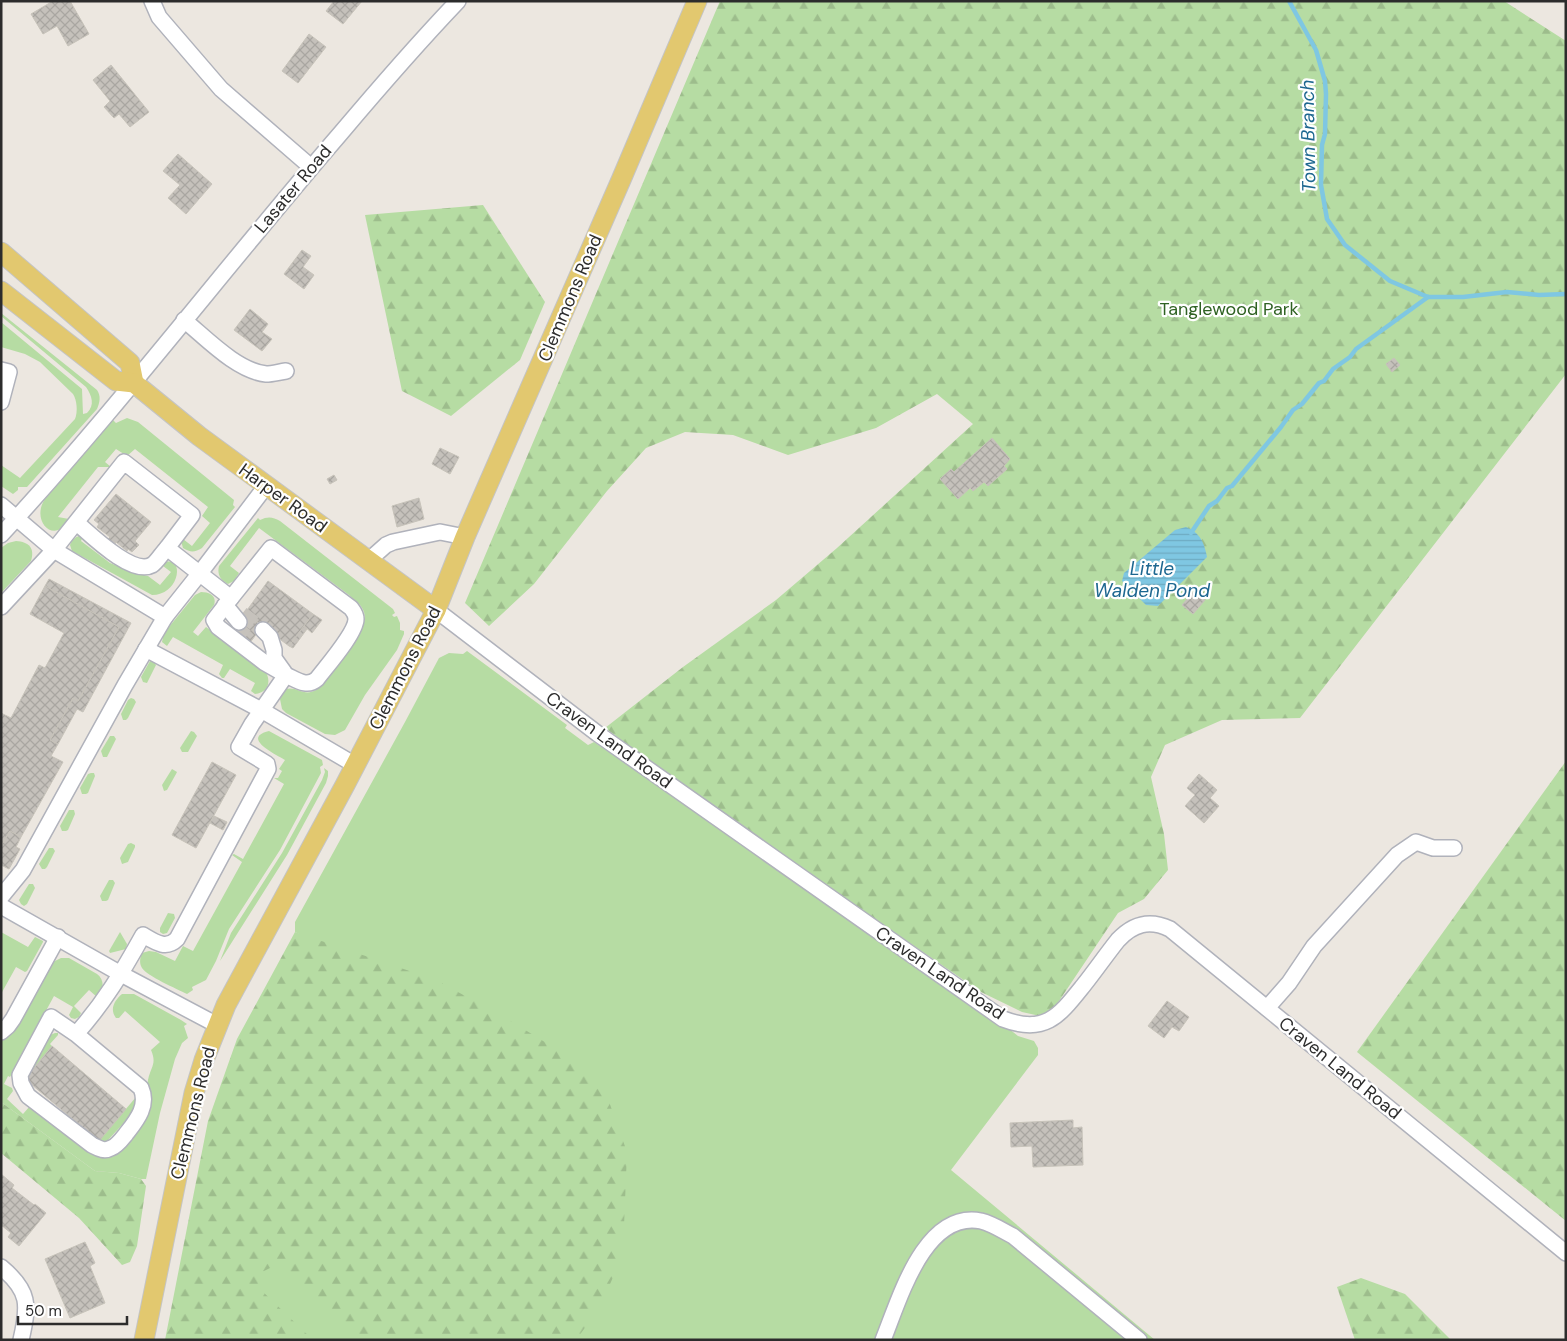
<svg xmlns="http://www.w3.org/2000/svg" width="1567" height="1341" font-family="'DM Sans',sans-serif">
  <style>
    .grass { fill: #b6dca3 }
    .forest { fill: url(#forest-firs) }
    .water { fill: url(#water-rules) }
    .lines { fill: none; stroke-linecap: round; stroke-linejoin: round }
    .stream { stroke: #7fc7e2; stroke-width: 4.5 }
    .building { fill: url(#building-cross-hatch); stroke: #c7c3ba }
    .minor-tunnel { stroke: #c6c2bc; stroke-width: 15; stroke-dasharray: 15 8; stroke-linecap: butt }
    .minor-casing { stroke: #b0b2bb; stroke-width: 18 }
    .major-casing { stroke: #c4c4c4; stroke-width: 21 }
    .minor { stroke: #fff; stroke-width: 15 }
    .major { stroke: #e2c86f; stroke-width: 19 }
    .labels { text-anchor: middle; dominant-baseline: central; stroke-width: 4.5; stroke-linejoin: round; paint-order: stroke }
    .street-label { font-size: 18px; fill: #2c2c2c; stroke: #fff }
    .park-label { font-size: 18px; fill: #2f6223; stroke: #fff }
    .water-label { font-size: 19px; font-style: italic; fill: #1d6790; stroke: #fff }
  </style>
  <defs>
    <pattern id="forest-firs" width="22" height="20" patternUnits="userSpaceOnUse" patternTransform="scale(1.25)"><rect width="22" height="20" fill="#b6dca3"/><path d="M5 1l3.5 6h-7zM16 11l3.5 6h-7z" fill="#9dbd8c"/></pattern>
    <pattern id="water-rules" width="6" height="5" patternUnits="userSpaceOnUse" patternTransform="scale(1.25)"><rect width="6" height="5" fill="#7fc7e2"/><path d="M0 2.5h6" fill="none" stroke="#6eabc2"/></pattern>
    <pattern id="building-cross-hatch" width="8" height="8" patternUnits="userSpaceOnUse" patternTransform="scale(1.25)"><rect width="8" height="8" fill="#c5c1bb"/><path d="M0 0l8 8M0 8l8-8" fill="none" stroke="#a9a6a1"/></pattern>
  </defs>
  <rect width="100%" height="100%" fill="#ece7e0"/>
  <!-- grass -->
  <g class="grass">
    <path d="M 1,313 L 97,390 C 101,396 100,402 97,409 L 27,487 L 18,487 L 18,490 L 13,494 L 1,486 L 1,465 L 20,478 L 75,419 C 78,412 77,400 73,394 L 40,362 L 25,354 L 1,347 L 1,322 L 82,389 L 83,414 L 87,413 C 95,405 92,396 86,387 L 1,316 Z"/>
    <path d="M 127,418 L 138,422 L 234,500 L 233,505 L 235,507 L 202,548 C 195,552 191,553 183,548 L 181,541 L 183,539 L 192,546 L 210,523 L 202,516 L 208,507 L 135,449 L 127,456 L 116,449 L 105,462 L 111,467 L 98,467 L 58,517 L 69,519 C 55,546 30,521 45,499 L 110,423 L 113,420 L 116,423 Z"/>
    <path d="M 258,518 L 260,520 C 268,516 273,517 280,521 L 393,609 L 395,613 L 392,615 L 394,617 L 397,616 L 400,623 L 400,630 L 404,631 L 404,634 L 397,650 L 365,695 L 345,730 L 335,735 L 325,734 L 286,713 L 282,709 L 280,699 L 286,689 C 297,686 304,697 316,690 C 325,685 354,645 359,635 C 362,629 366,619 364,612 C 362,605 354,600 349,595 L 259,528 L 230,566 L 239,573 L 234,581 L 228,584 C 220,580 217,574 219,566 Z"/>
    <path d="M 82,535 L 83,536 L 81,541 L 110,563 L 135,573 L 148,576 L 160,585 L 171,572 L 163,566 L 163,563 C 185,553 181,595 152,595 L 72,551 L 70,545 C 72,539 77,536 82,535 Z"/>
    <path d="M 16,541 C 29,542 35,548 31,561 L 1,593 L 1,548 L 8,543 Z"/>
    <path d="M 201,592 C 210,592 217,596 214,605 L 193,632 L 198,636 L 206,627 L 265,671 C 272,681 268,693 255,694 L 251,691 L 255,683 L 230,669 L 224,678 L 222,678 L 219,674 L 223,665 L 173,637 L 167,646 L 162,642 L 164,633 L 195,595 Z"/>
    <path d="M 467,651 L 567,725 L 565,728 L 588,745 L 594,742 C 735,836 875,933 1013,1032 L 1018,1036 L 1034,1041 L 1038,1048 L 1038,1055 L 951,1170 L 1155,1340 L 176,1340 L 303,936 L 295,932 L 295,922 L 405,722 L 439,658 L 449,653 L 463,654 Z"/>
    <path d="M 150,661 L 154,662 L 156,665 L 147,683 L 143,682 L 141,677 Z"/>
    <path d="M 131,698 L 134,699 L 136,702 L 128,718 L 126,720 L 123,720 L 121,714 L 128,700 Z"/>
    <path d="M 191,731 L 194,732 L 197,736 L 188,752 L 182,752 L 180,748 Z"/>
    <path d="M 269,731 L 322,760 L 323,765 L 320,767 L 321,773 L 280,850 L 229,929 L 216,961 L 206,980 L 192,987 L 193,990 L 187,994 C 177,989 147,976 142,968 C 139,963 140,958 142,953 L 149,951 L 156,952 L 175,961 L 183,946 L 193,951 L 242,862 L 232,855 L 234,854 L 243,859 L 284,784 L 274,778 L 278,778 L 282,771 L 279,769 L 285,760 C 277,755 240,738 269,731 Z"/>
    <path d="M 110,736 L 114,736 L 116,739 L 107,757 L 103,757 L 101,751 Z"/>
    <path d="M 324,768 L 328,771 L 328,776 L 326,783 L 287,855 L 220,961 L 231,933 L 282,853 L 322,780 L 325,772 Z"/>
    <path d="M 172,769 L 177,772 L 176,774 L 167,790 L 164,791 L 162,785 Z"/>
    <path d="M 91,773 L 94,773 L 95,776 L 88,793 L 86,794 L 82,794 L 80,788 L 88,774 Z"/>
    <path d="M 69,810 L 74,810 L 75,814 L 68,830 L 66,831 L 62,831 L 60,826 Z"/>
    <path d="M 131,843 L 135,845 L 135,847 L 128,862 L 122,864 L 120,858 L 128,844 Z"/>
    <path d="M 49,848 L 53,848 L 55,851 L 47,867 L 45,869 L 42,869 L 39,864 Z"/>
    <path d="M 109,880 L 113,880 L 115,883 L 108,900 L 106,901 L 102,901 L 100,896 Z"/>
    <path d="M 29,884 L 33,884 L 35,888 L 27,904 L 24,906 L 21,904 L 19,900 Z"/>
    <path d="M 168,913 L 174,914 L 175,918 L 167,933 L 163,934 L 160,932 L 160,928 Z"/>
    <path d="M 1,932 L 28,947 L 35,937 L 43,941 L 43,942 L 27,971 L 25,972 L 16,967 L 1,994 Z"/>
    <path d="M 120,932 L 127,944 L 126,949 L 110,953 L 109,951 Z"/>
    <path d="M 61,958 L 69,958 L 97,974 C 105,980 104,990 97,997 L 89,990 L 74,1006 L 81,1013 L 79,1017 L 75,1019 L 71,1018 L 69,1015 L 73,1007 L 54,996 L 10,1077 L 8,1076 L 4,1084 L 12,1088 L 13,1091 L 7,1099 L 23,1114 L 30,1106 L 98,1157 C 121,1165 144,1127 148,1107 C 150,1098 147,1089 148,1080 C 151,1066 157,1064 151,1050 L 160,1042 L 125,1011 L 119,1018 L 116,1018 C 109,1009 115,1000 122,994 L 134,994 L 181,1020 L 187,1024 L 184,1026 L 188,1038 L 182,1043 L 175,1059 L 160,1113 L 146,1179 L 141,1179 L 119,1173 L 95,1171 L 1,1102 L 1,1041 L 13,1032 L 48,968 L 53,962 Z"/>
    <path d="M 55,1033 L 58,1033 L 58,1035 L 50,1044 L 52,1046 L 25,1079 L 48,1036 Z"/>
    <path d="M 136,1097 L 137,1105 L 122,1125 L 107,1141 L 104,1142 L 99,1141 Z"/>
  </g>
  <!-- forest -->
  <g class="forest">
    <path d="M 720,1 L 1504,1 L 1566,41 L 1566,374 L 1300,718 L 1222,720 L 1165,745 L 1151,777 L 1164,834 L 1168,870 L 1144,899 L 1118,913 L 1055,1007 L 1040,1016 L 1022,1012 L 981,992 L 711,806 L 605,728 L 683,667 L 776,600 L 837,548 L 973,424 L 937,394 L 876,428 L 788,455 L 733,435 L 685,432 L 646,448 L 607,491 L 534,584 L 489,626 L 465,603 Z"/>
    <path d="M 483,205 L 545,302 L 520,360 L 451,416 L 402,391 L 365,215 Z"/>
    <path d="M 1566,761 L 1566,1221 L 1357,1052 Z"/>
    <path d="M 295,932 L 436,980 L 509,1020 L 569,1057 L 607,1096 L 627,1152 L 624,1226 L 614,1275 L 600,1307 L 576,1340 L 363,1340 L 307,1297 L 276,1265 L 256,1275 L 260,1289 L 313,1340 L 165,1340 L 208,1121 L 237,1039 Z"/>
    <path d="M 1,1102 L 95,1171 L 119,1173 L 141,1179 L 146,1186 L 137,1246 L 130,1262 L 122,1265 L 79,1218 L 1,1153 Z"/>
    <path d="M 1361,1278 L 1405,1294 L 1451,1340 L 1355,1340 L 1337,1287 Z"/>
  </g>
  <!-- water -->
  <path class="water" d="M 1186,527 C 1200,533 1204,542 1207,557 L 1158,606 L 1146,605 L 1122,581 L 1124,573 L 1175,530 Z"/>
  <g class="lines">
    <!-- stream -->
    <g class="stream">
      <path d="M 1289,1 L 1316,50 L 1325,81 L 1326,94 L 1325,134 L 1322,145 L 1321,185 L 1327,219 L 1345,245 L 1390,281 L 1428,297 L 1463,297 L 1507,292 L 1539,295 L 1566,294"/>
      <path d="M 1191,533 L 1209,506 L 1217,501 L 1227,488 L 1232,486 L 1281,427 L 1293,410 L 1302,404 L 1319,383 L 1324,381 L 1333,369 L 1350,357 L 1356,349 L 1428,297"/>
    </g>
  </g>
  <!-- building -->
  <g class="building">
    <path d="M 53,1 L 70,1 L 89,34 L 68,46 L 57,26 L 43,34 L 31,14 Z"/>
    <path d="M 334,1 L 362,1 L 343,24 L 326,11 Z"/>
    <path d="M 309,34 L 326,47 L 298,83 L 282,71 Z"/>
    <path d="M 111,65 L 149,112 L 130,127 L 119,114 L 114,118 L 104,107 L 110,101 L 93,80 Z"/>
    <path d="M 178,154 L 212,184 L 186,214 L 168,198 L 180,185 L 163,171 Z"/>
    <path d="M 302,250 L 311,256 L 303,267 L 314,275 L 304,289 L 284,274 Z"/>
    <path d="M 250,309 L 268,324 L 262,332 L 272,339 L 262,351 L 234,330 Z"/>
    <path d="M 1394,358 L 1400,365 L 1392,372 L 1386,364 Z"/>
    <path d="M 992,438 L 1010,459 L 1004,466 L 1007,469 L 988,486 L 984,482 L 973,491 L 970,488 L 958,499 L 940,479 L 951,469 L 954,472 Z"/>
    <path d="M 440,448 L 459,457 L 450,474 L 432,464 Z"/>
    <path d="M 334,475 L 337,480 L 330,484 L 327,479 Z"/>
    <path d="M 116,494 L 151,522 L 135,541 L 139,545 L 132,552 L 128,549 L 127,551 L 116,542 L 115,544 L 108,539 L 110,537 L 97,527 L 99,524 L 94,520 Z"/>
    <path d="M 419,498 L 424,519 L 397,527 L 392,506 Z"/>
    <path d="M 49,579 L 131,623 L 83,712 L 77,709 L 58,744 L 50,740 L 73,698 L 78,701 L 119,627 L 45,586 Z"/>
    <path d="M 268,581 L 313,614 L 289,646 L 245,613 Z"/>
    <path d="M 45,586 L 119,627 L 78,701 L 73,698 L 50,740 L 58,744 L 51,756 L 63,762 L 21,837 L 10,831 L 1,846 L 1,713 L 11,718 L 39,665 L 45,668 L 64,633 L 30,614 Z"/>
    <path d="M 1194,591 L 1205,600 L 1193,614 L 1182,605 Z"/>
    <path d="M 245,613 L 265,628 L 261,628 L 246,648 L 230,637 L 245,617 L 243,615 Z"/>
    <path d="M 313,614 L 322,620 L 312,633 L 304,626 Z"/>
    <path d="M 304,626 L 307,629 L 293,648 L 289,646 Z"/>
    <path d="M 212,762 L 236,775 L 196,848 L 172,835 Z"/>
    <path d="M 1199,774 L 1217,790 L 1210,798 L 1219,806 L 1204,823 L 1185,806 L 1195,795 L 1187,788 Z"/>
    <path d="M 214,816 L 227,822 L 223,830 L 210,823 Z"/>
    <path d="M 10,831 L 21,837 L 16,847 L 20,849 L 9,869 L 1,865 L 1,846 Z"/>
    <path d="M 1167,1001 L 1189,1017 L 1179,1031 L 1172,1027 L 1164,1038 L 1148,1026 Z"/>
    <path d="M 52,1046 L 126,1109 L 99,1141 L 25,1079 Z"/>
    <path d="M 1073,1120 L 1073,1128 L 1082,1127 L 1083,1165 L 1033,1167 L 1032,1146 L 1011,1147 L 1010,1123 Z"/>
    <path d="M 1,1174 L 14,1185 L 12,1188 L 34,1205 L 35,1204 L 46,1213 L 19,1246 L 8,1237 L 11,1233 L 1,1225 Z"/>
    <path d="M 85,1242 L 95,1263 L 90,1266 L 105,1303 L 70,1318 L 45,1259 Z"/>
  </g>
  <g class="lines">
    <!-- minor-tunnel -->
    <g class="minor-tunnel">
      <path d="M 242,614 L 263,630"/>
      <path d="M 234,628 L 253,641"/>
    </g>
    <defs>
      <g id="minor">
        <path d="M 152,1 L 159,17 L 221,89 L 311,167"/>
        <path d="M 184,320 C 206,338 237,371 266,374 C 272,374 279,372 286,371"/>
        <path d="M 1,370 L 9,372 L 1,402"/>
        <path d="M 1,505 L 54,550 L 165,617"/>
        <path d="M 77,523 C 91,535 132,576 152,565 C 157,562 162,553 167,548"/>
        <path d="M 1,535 C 120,406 226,266 340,134 C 378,89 417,44 458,1"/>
        <path d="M 368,561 L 386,545 L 393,542 L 440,532 L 465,537"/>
        <path d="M 231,598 L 214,620 L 218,627 L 265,663 L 286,675"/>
        <path d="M 225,605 L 239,622"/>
        <path d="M 1,607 L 54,550 L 124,462 L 192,515 L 167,548 L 231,598 L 271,548 L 351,608 C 354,612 356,614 356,619 C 356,633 326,667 317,679 C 307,688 297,680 286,675 L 252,724 L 239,747 L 267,764 L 268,769 L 177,939 C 166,950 155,942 143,935 C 123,971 104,1003 76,1034 L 51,1017 L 20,1075 L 21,1083 L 28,1096 L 92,1145 C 98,1148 104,1152 111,1148 C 117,1146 122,1139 126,1134 C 136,1121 149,1106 141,1088 L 76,1034"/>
        <path d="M 436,610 L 598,734 L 1003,1019 C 1045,1035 1059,1016 1083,986 C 1095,971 1106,955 1118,940 C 1133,924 1149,919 1170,929 L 1566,1253"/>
        <path d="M 263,630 L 270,637 L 274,650 L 274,658 L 284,672"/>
        <path d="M 146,649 L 263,711 L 355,765"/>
        <path d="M 1,897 L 23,870 L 125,685 L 165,617 L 200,573 L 266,486"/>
        <path d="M 1,906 L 121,974 L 217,1025"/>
        <path d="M 1267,1008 L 1289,983 L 1314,946 L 1397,855 L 1416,842 L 1433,848 L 1454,848"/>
        <path d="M 1,1032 L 8,1026 L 13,1019 L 58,937"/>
        <path d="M 1,1267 C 30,1291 29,1305 21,1340"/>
        <path d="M 883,1340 C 899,1301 924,1210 981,1221 C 993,1224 1003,1231 1013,1236 L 1139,1340"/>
      </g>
      <g id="major">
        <path d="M 1,252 L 130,363 L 134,383"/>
        <path d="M 1,291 L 116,381 L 134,383 L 199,436 L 436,610"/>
        <path d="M 144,1340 L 194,1093 L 204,1060 L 226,1005 L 345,785 L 436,610 L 465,537 L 621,180 L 697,1"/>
      </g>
    </defs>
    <!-- minor casing -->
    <use href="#minor" class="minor-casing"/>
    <!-- major casing -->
    <use href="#major" class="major-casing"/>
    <!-- minor -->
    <use href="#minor" class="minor"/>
    <!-- major -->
    <use href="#major" class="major"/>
  </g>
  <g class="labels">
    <!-- street labels -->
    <g class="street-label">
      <text transform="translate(293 189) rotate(-50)">Lasater Road</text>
      <text transform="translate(570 298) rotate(-67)">Clemmons Road</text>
      <text transform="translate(283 498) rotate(36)">Harper Road</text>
      <text transform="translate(405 668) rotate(-63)">Clemmons Road</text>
      <text transform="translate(609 740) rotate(36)">Craven Land Road</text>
      <text transform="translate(940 973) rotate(34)">Craven Land Road</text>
      <text transform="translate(1340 1068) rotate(39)">Craven Land Road</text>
      <text transform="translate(193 1113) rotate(-76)">Clemmons Road</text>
    </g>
    <!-- park labels -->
    <g class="park-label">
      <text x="1229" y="309">Tanglewood Park</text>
    </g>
    <!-- water labels -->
    <g class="water-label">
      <text transform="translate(1308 136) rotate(-91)">Town Branch</text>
      <text x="1152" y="568">Little<tspan x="1152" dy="22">Walden Pond</tspan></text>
    </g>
  </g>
  <!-- border -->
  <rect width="1567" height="1341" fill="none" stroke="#2c2c2c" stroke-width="5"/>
  <!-- scale -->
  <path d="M18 1316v8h109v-8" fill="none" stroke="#2c2c2c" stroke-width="2.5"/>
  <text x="25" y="1316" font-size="15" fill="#2c2c2c" stroke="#ffffff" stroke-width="4" paint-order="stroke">50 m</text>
</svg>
